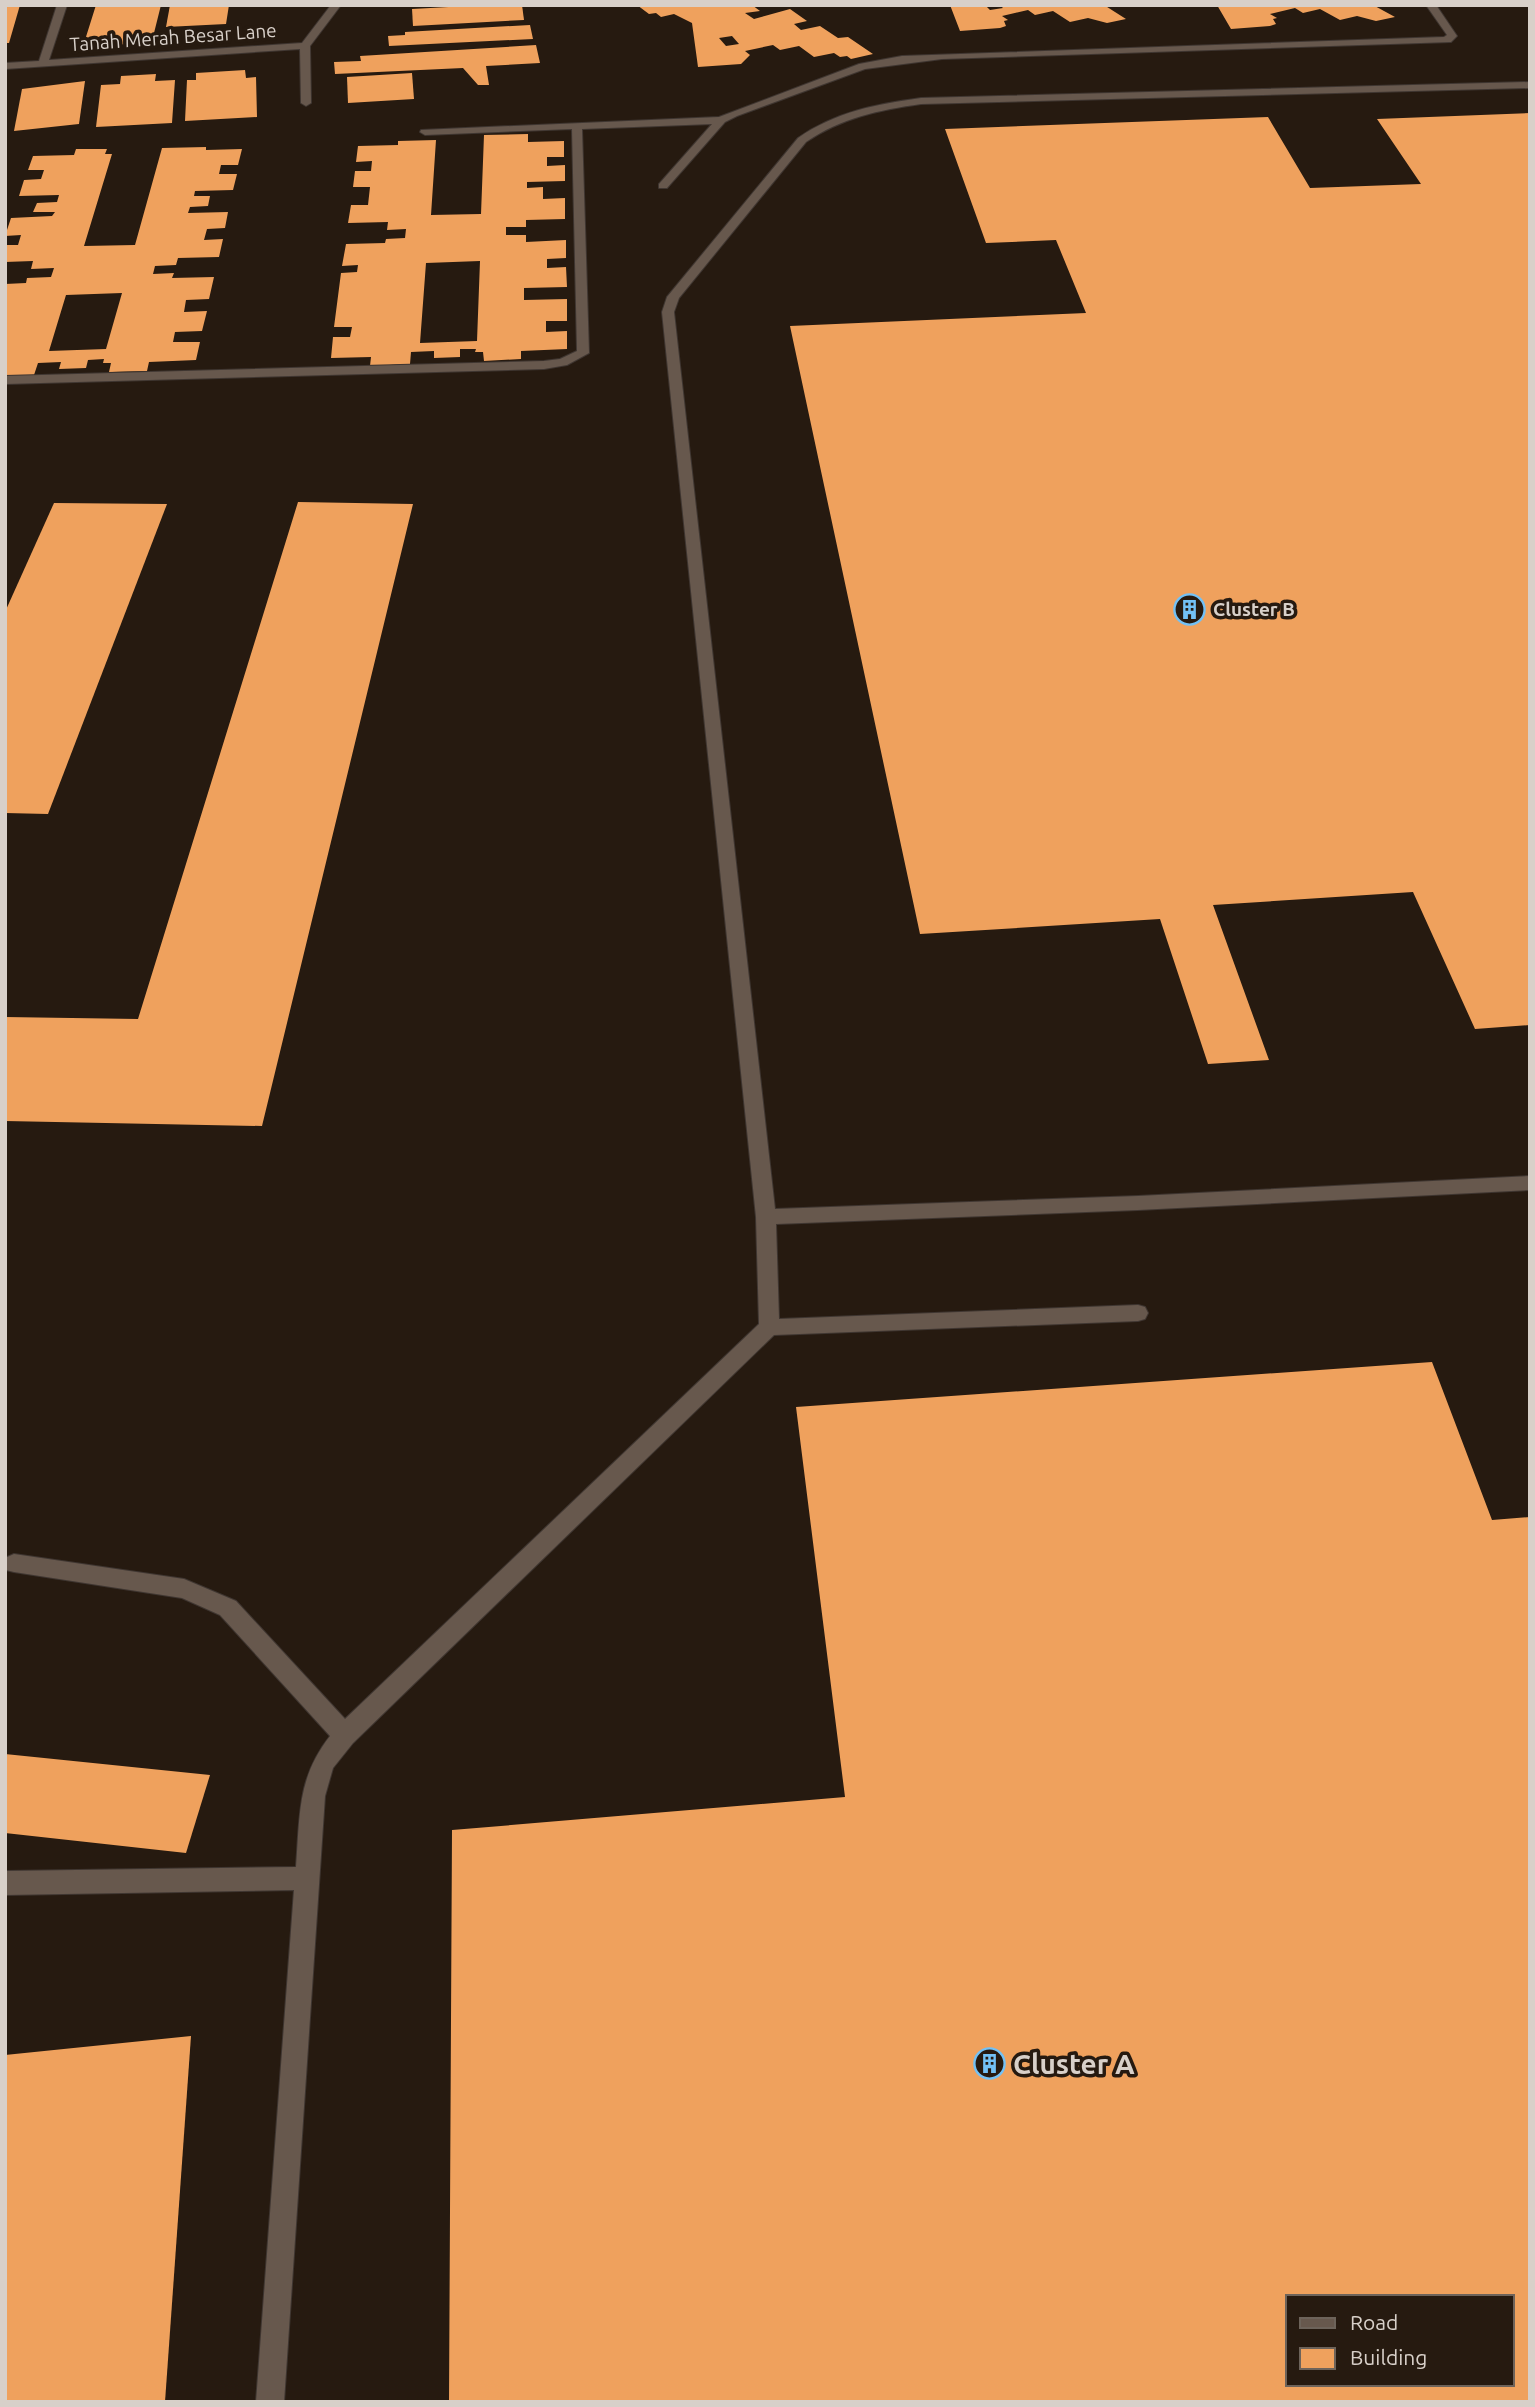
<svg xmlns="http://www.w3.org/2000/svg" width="1535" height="2407" font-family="Ubuntu,sans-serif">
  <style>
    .building { fill: #efa15d; fill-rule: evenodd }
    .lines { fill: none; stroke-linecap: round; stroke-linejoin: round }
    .service-casing { stroke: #3f3631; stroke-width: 2 }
    .minor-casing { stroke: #3f3631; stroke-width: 2 }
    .service { fill: #67584d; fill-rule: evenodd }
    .minor { fill: #67584d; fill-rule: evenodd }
    .labels { text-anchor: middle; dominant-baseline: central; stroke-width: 7; stroke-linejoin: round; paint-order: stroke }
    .far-street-label { font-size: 19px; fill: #d8d0c9; stroke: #261a10 }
    .far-poi-label { font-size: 19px; font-weight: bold; fill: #d8d0c9; stroke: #261a10; text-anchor: start }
    .near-poi-label { font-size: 28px; font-weight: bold; fill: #d8d0c9; stroke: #261a10; text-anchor: start }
  </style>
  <rect width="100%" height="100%" fill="#261a10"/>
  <!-- building -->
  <g class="building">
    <path d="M 5,5 L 20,5 L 9,43 L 5,43 Z"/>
    <path d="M 96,5 L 161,5 L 153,37 L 138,38 L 136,44 L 100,45 L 102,39 L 85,40 Z"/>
    <path d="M 170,5 L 229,5 L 226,24 L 166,27 Z"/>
    <path d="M 485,5 L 522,5 L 524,20 L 413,26 L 412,9 Z"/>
    <path d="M 637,5 L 752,5 L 760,11 L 745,13 L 754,19 L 790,9 L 807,21 L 794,24 L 801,30 L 820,26 L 838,38 L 848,37 L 873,54 L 851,59 L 847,56 L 840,57 L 834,53 L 814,57 L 799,46 L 780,50 L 773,45 L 745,51 L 750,55 L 741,64 L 698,67 L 692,23 L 674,14 L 661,17 L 656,13 L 649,14 ZM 732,36 L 739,44 L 726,46 L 719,38 Z"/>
    <path d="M 950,5 L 985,5 L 990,10 L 1003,8 L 1000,5 L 1104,5 L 1126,19 L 1107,23 L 1088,18 L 1070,22 L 1053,11 L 1035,15 L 1028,10 L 1002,16 L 1008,20 L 1004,21 L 1006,26 L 1000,28 L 960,31 Z"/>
    <path d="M 1217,5 L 1373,5 L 1395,17 L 1376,21 L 1357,16 L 1340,20 L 1320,9 L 1303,13 L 1295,8 L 1270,14 L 1277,18 L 1273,19 L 1276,24 L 1270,26 L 1231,29 Z"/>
    <path d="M 530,25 L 533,39 L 389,46 L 388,36 L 405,35 L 405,32 Z"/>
    <path d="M 536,45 L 540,63 L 486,66 L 489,85 L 478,85 L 463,68 L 335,74 L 334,62 L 361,61 L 360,56 Z"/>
    <path d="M 245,70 L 246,78 L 256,77 L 257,117 L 185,121 L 187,80 L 196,80 L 196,73 Z"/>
    <path d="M 412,73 L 414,99 L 348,103 L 347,77 Z"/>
    <path d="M 156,74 L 155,81 L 175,80 L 172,123 L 96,127 L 101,85 L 120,84 L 121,76 Z"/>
    <path d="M 85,81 L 79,124 L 14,131 L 22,89 Z"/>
    <path d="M 1530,113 L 1530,1025 L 1475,1029 L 1413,892 L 1213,905 L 1269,1060 L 1208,1064 L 1160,919 L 920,934 L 790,326 L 1086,313 L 1056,240 L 986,243 L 945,129 L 1268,117 L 1310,188 L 1421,184 L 1377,119 Z"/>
    <path d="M 528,134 L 528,142 L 564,141 L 564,157 L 547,157 L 547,166 L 565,165 L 565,181 L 527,182 L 527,188 L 543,187 L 543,199 L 565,198 L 565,219 L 526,220 L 526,227 L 506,227 L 506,235 L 526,235 L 526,242 L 566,240 L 566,258 L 547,259 L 547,268 L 566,267 L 567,287 L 524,288 L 524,300 L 567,299 L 567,321 L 546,321 L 546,332 L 567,331 L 567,349 L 521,351 L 521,359 L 484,361 L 483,352 L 475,352 L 476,349 L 460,349 L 460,357 L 434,358 L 434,351 L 411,352 L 410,364 L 370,366 L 371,357 L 331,358 L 333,337 L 350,337 L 352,327 L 334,327 L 341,273 L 357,272 L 358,265 L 342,266 L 346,244 L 385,243 L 386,239 L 405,238 L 406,229 L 387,230 L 388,222 L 348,223 L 351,205 L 368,205 L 370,187 L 353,187 L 355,171 L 371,171 L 372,161 L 356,162 L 358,146 L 398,145 L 398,141 L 436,140 L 431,215 L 481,214 L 484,135 ZM 480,261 L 477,341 L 420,343 L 426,263 Z"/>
    <path d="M 206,147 L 206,150 L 242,149 L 238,165 L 221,165 L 219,174 L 237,174 L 233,190 L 195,191 L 194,196 L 210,196 L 208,206 L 190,207 L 188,213 L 228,212 L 225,228 L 207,229 L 204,240 L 223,239 L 219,257 L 178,258 L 176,265 L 155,266 L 153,274 L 174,273 L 172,278 L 214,277 L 209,299 L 186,300 L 184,312 L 207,311 L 202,331 L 175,332 L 173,342 L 200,342 L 196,360 L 149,362 L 147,371 L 109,372 L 111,363 L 103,363 L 104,359 L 88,360 L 86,368 L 59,369 L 61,362 L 38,363 L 34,375 L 5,376 L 5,284 L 26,283 L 27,278 L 51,277 L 54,268 L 31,269 L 33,261 L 5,262 L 5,245 L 18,245 L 21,235 L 5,236 L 11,218 L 52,216 L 55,212 L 33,212 L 37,203 L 57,202 L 59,195 L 19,196 L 24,180 L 41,179 L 44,170 L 28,170 L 33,156 L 74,155 L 76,149 L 107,149 L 105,154 L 112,154 L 84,246 L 135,245 L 162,148 ZM 122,293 L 106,349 L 49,351 L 66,295 Z"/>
    <path d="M 298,502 L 413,504 L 262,1126 L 5,1121 L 5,1017 L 138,1019 Z"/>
    <path d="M 54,503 L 167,504 L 48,814 L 5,813 L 5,612 Z"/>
    <path d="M 1432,1362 L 1492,1520 L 1530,1517 L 1530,2402 L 449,2402 L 452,1830 L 845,1797 L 796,1407 ZM 1288,2297 L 1512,2297 L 1512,2384 L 1288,2384 Z"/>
    <path d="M 5,1754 L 210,1775 L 186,1853 L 5,1833 Z"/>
    <path d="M 191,2036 L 165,2402 L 5,2402 L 5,2055 Z"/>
  </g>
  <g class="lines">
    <defs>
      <g id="service">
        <path d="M 1426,5 L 1436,5 L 1457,36 L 1451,42 L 942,59 L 865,69 L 737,116 L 725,122 L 667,188 L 659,188 L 659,184 L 712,124 L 582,129 L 589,353 L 567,365 L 544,369 L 5,384 L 5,376 L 544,361 L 560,359 L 577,351 L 572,129 L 425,135 L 420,132 L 421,130 L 719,117 L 859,64 L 902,56 L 1444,37 L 1447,35 Z"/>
        <path d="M 1530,82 L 1530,88 L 921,104 C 879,110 841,118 806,142 L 679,298 L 674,312 L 775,1209 L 1138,1196 L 1530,1176 L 1530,1190 L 1138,1210 L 776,1224 L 779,1319 L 1138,1305 L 1145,1307 L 1148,1313 L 1145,1319 L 1138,1321 L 774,1335 L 353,1743 L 333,1768 L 325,1796 L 284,2402 L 256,2402 L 294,1890 L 5,1895 L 5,1871 L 296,1867 C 300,1815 297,1778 330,1736 L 220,1615 L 182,1598 L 14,1572 L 6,1570 L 5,1558 L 14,1554 L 184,1579 L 236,1601 L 345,1719 L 759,1324 L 756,1217 L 662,312 L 667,297 L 798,138 C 835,112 877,104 921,98 Z"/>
      </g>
      <path id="minor" d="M 57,5 L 67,5 L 49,60 L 302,43 L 331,5 L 341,5 L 310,46 L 311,103 L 306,106 L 301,103 L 300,49 L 5,69 L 5,63 L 39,61 Z"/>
    </defs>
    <!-- service casing -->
    <use href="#service" class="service-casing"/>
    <!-- minor casing -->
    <use href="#minor" class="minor-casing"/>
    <!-- service -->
    <use href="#service" class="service"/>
    <!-- minor -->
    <use href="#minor" class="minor"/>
  </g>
  <!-- icons -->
  <defs>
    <symbol id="building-ring" viewBox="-11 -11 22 22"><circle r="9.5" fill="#261a10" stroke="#73c1f5" stroke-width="1.5"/><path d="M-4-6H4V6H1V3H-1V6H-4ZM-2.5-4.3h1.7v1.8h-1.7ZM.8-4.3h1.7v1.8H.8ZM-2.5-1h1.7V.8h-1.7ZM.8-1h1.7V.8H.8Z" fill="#73c1f5"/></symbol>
  </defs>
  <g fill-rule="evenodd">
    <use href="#building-ring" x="1172" y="592" width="35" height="35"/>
    <use href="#building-ring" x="972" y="2046" width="35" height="35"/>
  </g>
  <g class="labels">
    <!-- far-street labels -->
    <g class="far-street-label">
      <text transform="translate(173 37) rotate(-4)">Tanah Merah Besar Lane</text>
    </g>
    <!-- far-poi labels -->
    <g class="far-poi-label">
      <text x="1213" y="609">Cluster B</text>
    </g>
    <!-- near-poi labels -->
    <g class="near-poi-label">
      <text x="1013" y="2063">Cluster A</text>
    </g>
  </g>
  <!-- border -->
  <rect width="1535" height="2407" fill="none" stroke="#d8d0c9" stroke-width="14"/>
  <!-- legend -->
  <rect x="1286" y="2295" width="228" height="91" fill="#261a10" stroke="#6d635a" stroke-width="2"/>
  <rect x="1300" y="2318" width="35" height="10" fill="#67584d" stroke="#6d635a" stroke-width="2"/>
  <text x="1350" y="2330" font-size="21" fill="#d8d0c9">Road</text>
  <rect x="1300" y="2348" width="35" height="21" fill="#efa15d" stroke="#6d635a" stroke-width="2"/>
  <text x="1350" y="2365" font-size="21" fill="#d8d0c9">Building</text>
</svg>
